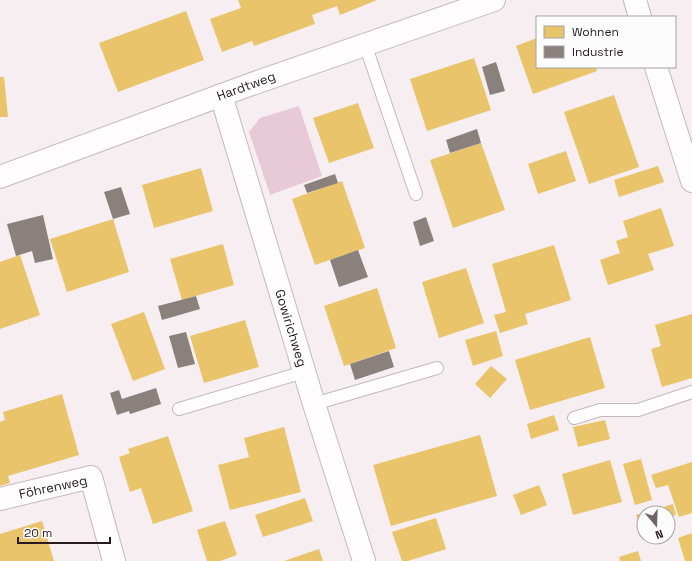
<svg xmlns="http://www.w3.org/2000/svg" width="692" height="561" font-family="'Space Grotesk',sans-serif">
  <style>
    .green { fill: #e8cad6 }
    .homes { fill: #e9c46a }
    .industry { fill: #8a817c }
    .lines { fill: none; stroke-linecap: round; stroke-linejoin: round }
    .lane-casing { stroke: #c3b9bd; stroke-width: 14 }
    .street-casing { stroke: #c3b9bd; stroke-width: 24 }
    .lane { stroke: #fefcfd; stroke-width: 12 }
    .street { stroke: #fefcfd; stroke-width: 22 }
    .labels { text-anchor: middle; dominant-baseline: central; stroke-width: 4; stroke-linejoin: round; paint-order: stroke }
    .street-label { font-size: 13px; fill: #281a1f; stroke: #fcfcfc }
  </style>
  <rect width="100%" height="100%" fill="#f6eef1"/>
  <!-- green -->
  <path class="green" d="M 299,106 L 322,176 L 270,195 L 249,132 L 260,118 Z"/>
  <!-- homes -->
  <g class="homes">
    <path d="M 238,0 L 377,0 L 340,15 L 337,6 L 312,15 L 315,24 L 254,46 L 252,41 L 222,52 L 210,19 L 241,8 Z"/>
    <path d="M 186,11 L 204,60 L 118,92 L 99,43 Z"/>
    <path d="M 537,38 L 537,67 L 596,67 L 597,71 L 533,94 L 516,46 Z"/>
    <path d="M 474,58 L 491,110 L 427,131 L 410,79 Z"/>
    <path d="M 0,77 L 4,77 L 8,117 L 0,117 Z"/>
    <path d="M 614,95 L 639,167 L 589,184 L 564,112 Z"/>
    <path d="M 358,103 L 374,148 L 329,163 L 313,118 Z"/>
    <path d="M 481,143 L 505,210 L 453,228 L 430,160 Z"/>
    <path d="M 566,151 L 576,181 L 538,194 L 528,164 Z"/>
    <path d="M 658,166 L 664,182 L 619,197 L 614,180 Z"/>
    <path d="M 201,168 L 213,211 L 154,228 L 142,185 Z"/>
    <path d="M 342,181 L 365,248 L 315,265 L 292,199 Z"/>
    <path d="M 661,208 L 674,246 L 648,254 L 654,270 L 608,285 L 600,260 L 620,253 L 616,241 L 628,237 L 623,221 Z"/>
    <path d="M 113,219 L 129,272 L 67,292 L 50,239 Z"/>
    <path d="M 223,244 L 234,285 L 182,300 L 170,259 Z"/>
    <path d="M 554,245 L 571,300 L 525,314 L 528,324 L 500,333 L 494,315 L 506,312 L 492,264 Z"/>
    <path d="M 20,255 L 40,315 L 0,329 L 0,262 Z"/>
    <path d="M 466,268 L 484,323 L 439,338 L 422,282 Z"/>
    <path d="M 377,288 L 396,348 L 344,366 L 324,306 Z"/>
    <path d="M 144,312 L 165,369 L 133,381 L 111,324 Z"/>
    <path d="M 692,314 L 692,378 L 662,387 L 651,349 L 661,346 L 655,325 Z"/>
    <path d="M 245,320 L 259,367 L 204,383 L 190,336 Z"/>
    <path d="M 496,331 L 503,356 L 473,366 L 465,340 Z"/>
    <path d="M 590,337 L 605,388 L 530,410 L 515,360 Z"/>
    <path d="M 491,366 L 507,379 L 490,398 L 475,384 Z"/>
    <path d="M 62,394 L 79,455 L 8,476 L 10,483 L 0,486 L 0,422 L 5,420 L 3,412 Z"/>
    <path d="M 554,415 L 559,430 L 531,439 L 527,424 Z"/>
    <path d="M 605,420 L 610,439 L 578,447 L 573,427 Z"/>
    <path d="M 284,427 L 301,492 L 230,510 L 218,465 L 249,457 L 244,438 Z"/>
    <path d="M 480,435 L 497,496 L 391,526 L 373,465 Z"/>
    <path d="M 168,436 L 193,511 L 153,524 L 141,488 L 130,492 L 119,457 L 130,453 L 128,449 Z"/>
    <path d="M 641,459 L 652,500 L 635,505 L 623,464 Z"/>
    <path d="M 610,460 L 622,502 L 573,515 L 562,474 Z"/>
    <path d="M 692,462 L 692,513 L 679,517 L 668,485 L 656,488 L 651,475 Z"/>
    <path d="M 539,485 L 547,505 L 521,515 L 513,495 Z"/>
    <path d="M 305,498 L 313,521 L 263,537 L 255,515 Z"/>
    <path d="M 673,504 L 676,515 L 668,517 L 668,513 L 644,513 L 644,525 L 640,526 L 636,515 Z"/>
    <path d="M 436,518 L 446,549 L 408,561 L 402,561 L 392,532 Z"/>
    <path d="M 42,521 L 54,561 L 0,561 L 0,534 Z"/>
    <path d="M 225,521 L 237,555 L 220,561 L 207,561 L 197,530 Z"/>
    <path d="M 692,533 L 692,561 L 685,561 L 678,538 Z"/>
    <path d="M 319,549 L 323,561 L 284,561 Z"/>
    <path d="M 638,551 L 641,561 L 620,561 L 619,557 Z"/>
  </g>
  <!-- industry -->
  <g class="industry">
    <path d="M 496,62 L 505,91 L 490,95 L 482,67 Z"/>
    <path d="M 477,129 L 481,143 L 450,153 L 446,140 Z"/>
    <path d="M 335,174 L 338,183 L 307,193 L 304,185 Z"/>
    <path d="M 121,187 L 130,214 L 113,219 L 104,192 Z"/>
    <path d="M 43,215 L 53,259 L 35,263 L 32,251 L 16,256 L 7,224 Z"/>
    <path d="M 426,217 L 434,241 L 420,246 L 413,222 Z"/>
    <path d="M 358,250 L 368,277 L 339,287 L 330,260 Z"/>
    <path d="M 196,296 L 200,309 L 162,320 L 158,306 Z"/>
    <path d="M 186,332 L 195,364 L 178,368 L 169,336 Z"/>
    <path d="M 389,351 L 394,367 L 355,380 L 350,364 Z"/>
    <path d="M 156,388 L 161,404 L 130,414 L 129,411 L 117,415 L 110,393 L 119,390 L 122,399 Z"/>
  </g>
  <g class="lines">
    <defs>
      <g id="lane">
        <path d="M 365,44 L 416,194"/>
        <path d="M 314,404 L 437,368"/>
        <path d="M 179,409 L 304,372"/>
        <path d="M 574,418 L 600,410 L 638,410 L 692,392"/>
      </g>
      <g id="street">
        <path d="M 635,0 L 640,17"/>
        <path d="M 656,67 L 692,181"/>
        <path d="M 221,95 L 314,404 L 364,561"/>
        <path d="M 0,177 L 249,85 L 494,0"/>
        <path d="M 0,499 L 91,477 L 114,561"/>
      </g>
    </defs>
    <!-- lane casing -->
    <use href="#lane" class="lane-casing"/>
    <!-- street casing -->
    <use href="#street" class="street-casing"/>
    <!-- lane -->
    <use href="#lane" class="lane"/>
    <!-- street -->
    <use href="#street" class="street"/>
  </g>
  <g class="labels">
    <!-- street labels -->
    <g class="street-label">
      <text transform="translate(246 86) rotate(-20)">Hardtweg</text>
      <text transform="translate(291 328) rotate(73)">Gowirichweg</text>
      <text transform="translate(53 487) rotate(-12)">Föhrenweg</text>
    </g>
  </g>
  <!-- legend -->
  <rect x="536" y="16" width="140" height="52" fill="#fcfcfc" stroke="#a7a2a4"/>
  <rect x="544" y="26" width="20" height="12" fill="#e9c46a" stroke="#a7a2a4"/>
  <text x="572" y="36" font-size="12" fill="#281a1f">Wohnen</text>
  <rect x="544" y="46" width="20" height="12" fill="#8a817c" stroke="#a7a2a4"/>
  <text x="572" y="56" font-size="12" fill="#281a1f">Industrie</text>
  <!-- north arrow -->
  <g transform="translate(656 525) rotate(161)"><circle r="19" fill="#fcfcfc" stroke="#a7a2a4"/>
  <path d="M0-3L7 15L0 10L-7 15Z" fill="#706468"/>
  <text y="-6" font-size="11" font-weight="bold" text-anchor="middle" fill="#281a1f">N</text>
  </g>
  <!-- scale -->
  <path d="M18 537v6h92v-6" fill="none" stroke="#281a1f" stroke-width="2"/>
  <text x="24" y="537" font-size="12" fill="#281a1f" stroke="#fcfcfc" stroke-width="3" paint-order="stroke">20 m</text>
</svg>
